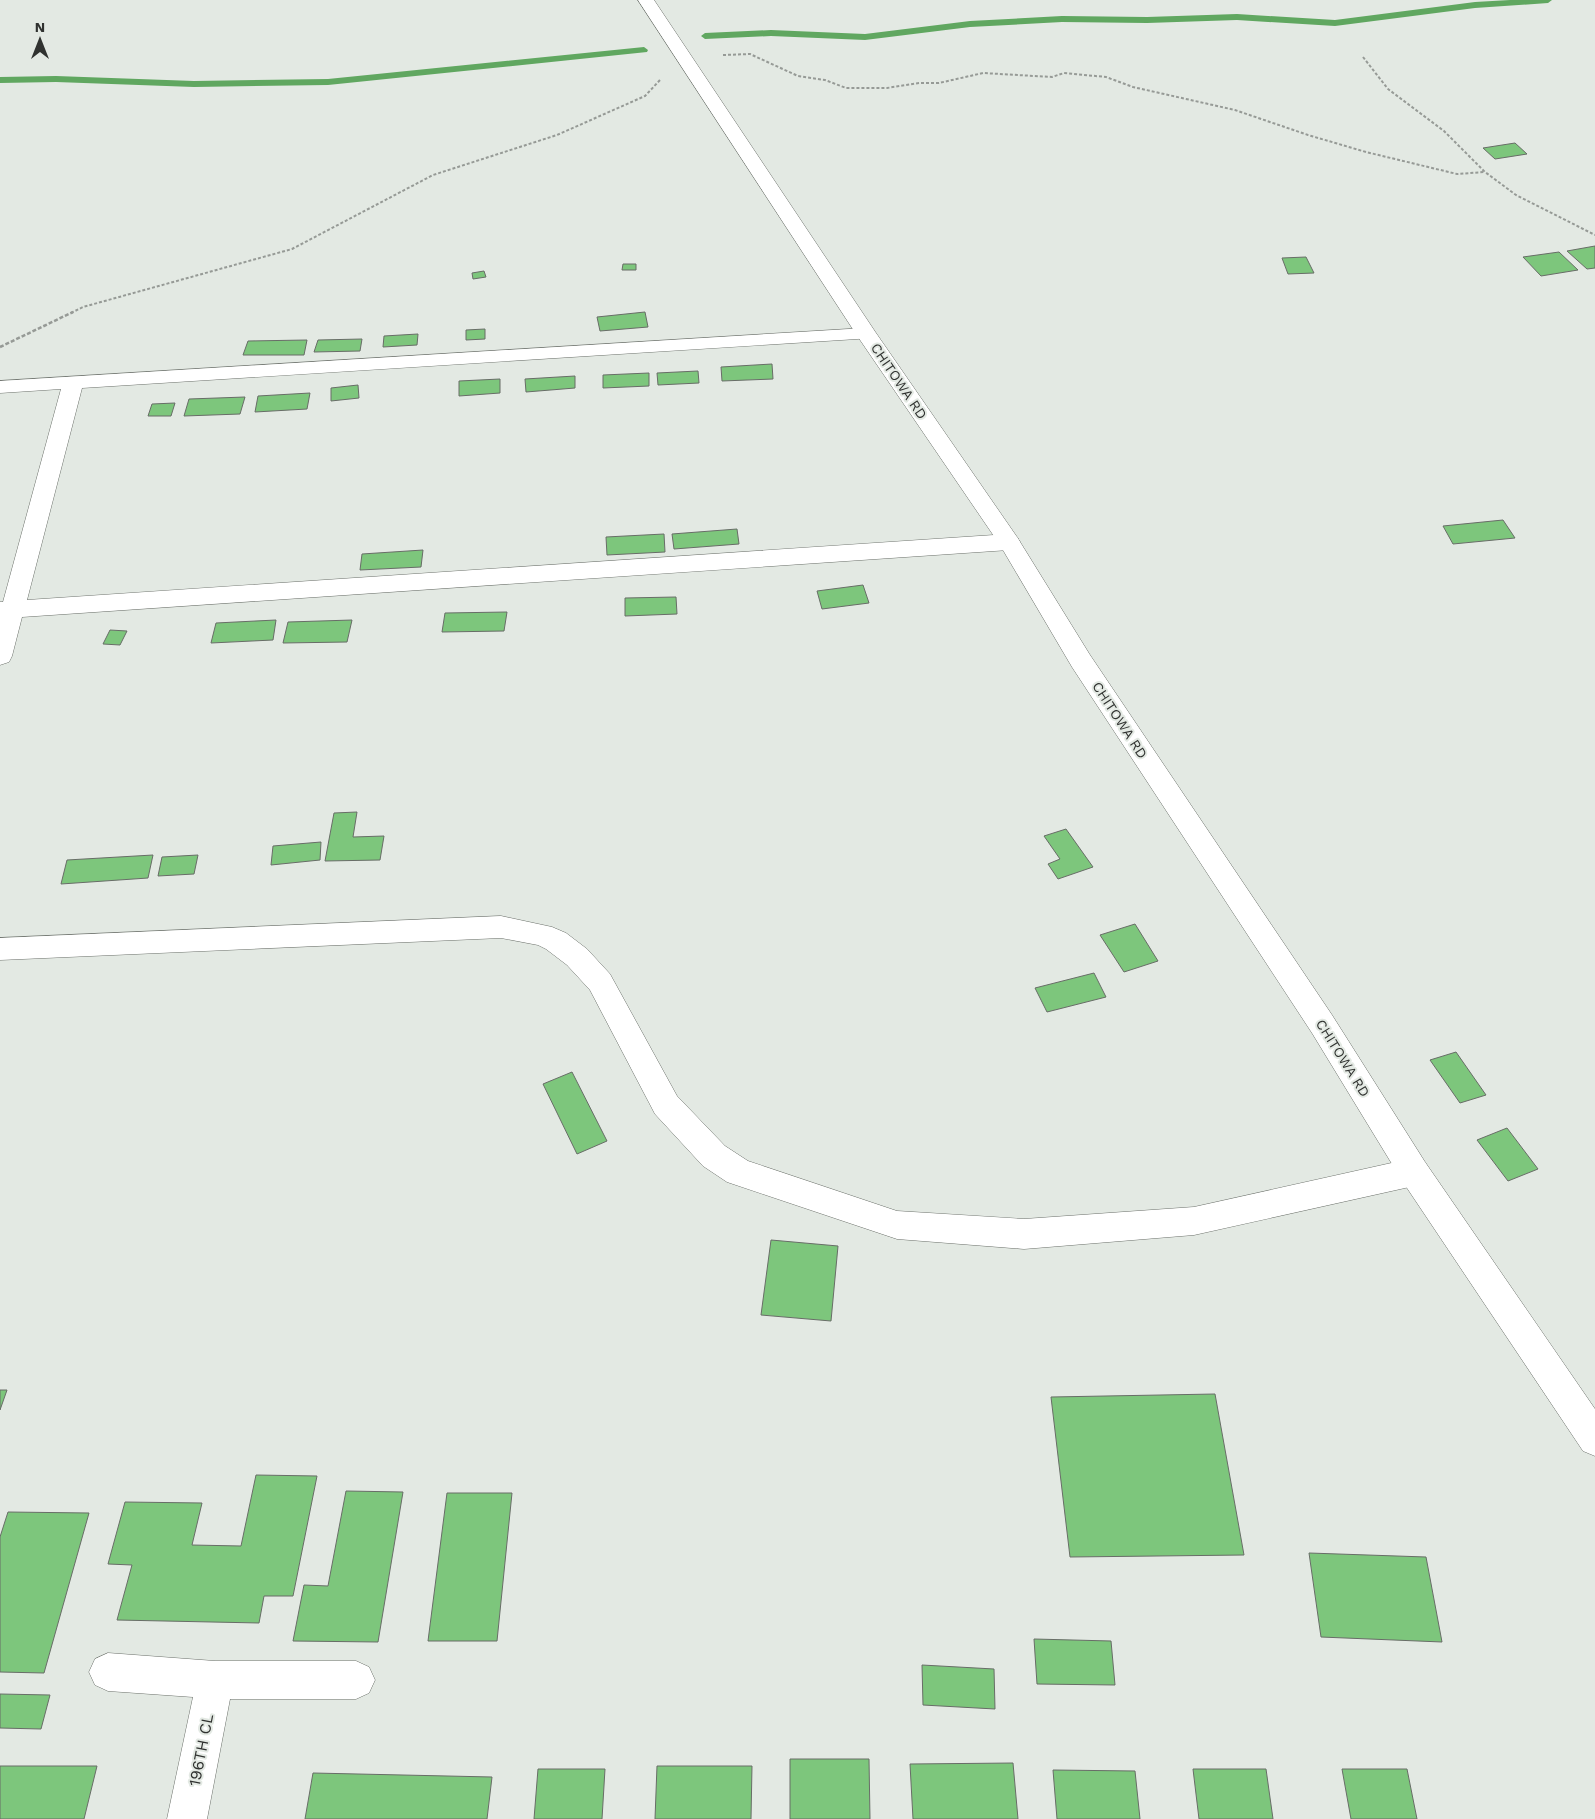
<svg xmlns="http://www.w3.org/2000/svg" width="1595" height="1819" font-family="'Work Sans',sans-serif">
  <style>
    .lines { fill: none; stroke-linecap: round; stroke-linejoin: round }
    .stream { fill: #60a760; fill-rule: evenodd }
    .building { fill: #7dc67c; stroke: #686d67 }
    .street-casing { stroke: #6c716b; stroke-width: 1 }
    .secondary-casing { stroke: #6c716b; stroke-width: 1 }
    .path-far1 { stroke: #969a96; stroke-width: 2; stroke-dasharray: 3 2; stroke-linecap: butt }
    .path { stroke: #969a96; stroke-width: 2.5; stroke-dasharray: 4 2; stroke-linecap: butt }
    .street { fill: #fff; fill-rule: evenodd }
    .secondary { fill: #fff; fill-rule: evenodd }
    .labels { text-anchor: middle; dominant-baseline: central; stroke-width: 4; stroke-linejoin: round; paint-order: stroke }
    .street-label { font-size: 14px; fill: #303230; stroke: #e3e9e3 }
    .near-street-label { font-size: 16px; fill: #303230; stroke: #e3e9e3 }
  </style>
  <rect width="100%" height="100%" fill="#e3e9e3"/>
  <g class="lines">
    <!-- stream -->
    <g class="stream">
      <path d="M 1510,0 L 1552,0 L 1548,3 L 1475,8 L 1335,26 L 1237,20 L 1147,23 L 1062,22 L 970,27 L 865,40 L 771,36 L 705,39 L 701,36 L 705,33 L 771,30 L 865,34 L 970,21 L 1062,16 L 1147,17 L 1237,14 L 1335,20 L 1475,2 Z"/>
      <path d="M 644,47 L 648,50 L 647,52 L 328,85 L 194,87 L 56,82 L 0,83 L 0,77 L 56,76 L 194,81 L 328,79 Z"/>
    </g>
  </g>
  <!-- building -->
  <g class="building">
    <path d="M 1515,143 L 1527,154 L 1495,159 L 1483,148 Z"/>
    <path d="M 1595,246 L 1595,268 L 1587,269 L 1567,251 Z"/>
    <path d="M 1559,252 L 1578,270 L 1541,276 L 1523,257 Z"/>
    <path d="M 1306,257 L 1314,273 L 1288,274 L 1282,258 Z"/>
    <path d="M 623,264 L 636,264 L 636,270 L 622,270 Z"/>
    <path d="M 484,271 L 486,277 L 473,279 L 472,273 Z"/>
    <path d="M 645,312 L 648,327 L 600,331 L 597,317 Z"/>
    <path d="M 485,329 L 485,339 L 466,340 L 466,330 Z"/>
    <path d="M 418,334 L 417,345 L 383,347 L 384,336 Z"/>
    <path d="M 362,339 L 360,351 L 314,352 L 318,340 Z"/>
    <path d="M 307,340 L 304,355 L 243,355 L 248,341 Z"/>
    <path d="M 772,364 L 773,379 L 722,381 L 721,367 Z"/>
    <path d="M 698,371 L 699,383 L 658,385 L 657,373 Z"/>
    <path d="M 649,373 L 649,386 L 603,388 L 603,375 Z"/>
    <path d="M 575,376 L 575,388 L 526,392 L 525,379 Z"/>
    <path d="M 500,379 L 500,393 L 459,396 L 459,381 Z"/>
    <path d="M 358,385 L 359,398 L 331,401 L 331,388 Z"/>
    <path d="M 310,393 L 307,409 L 255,412 L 258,396 Z"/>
    <path d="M 245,397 L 240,414 L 184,416 L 189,399 Z"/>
    <path d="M 175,403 L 171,416 L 148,416 L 152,404 Z"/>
    <path d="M 1503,520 L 1515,538 L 1453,544 L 1443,526 Z"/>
    <path d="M 737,529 L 739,544 L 674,549 L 672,534 Z"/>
    <path d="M 664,534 L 665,552 L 607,555 L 606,537 Z"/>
    <path d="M 423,550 L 421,567 L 360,570 L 362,554 Z"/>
    <path d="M 863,585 L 869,603 L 822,609 L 817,591 Z"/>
    <path d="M 676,597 L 677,614 L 625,616 L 625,598 Z"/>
    <path d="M 507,612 L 504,631 L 442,632 L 445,613 Z"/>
    <path d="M 276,620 L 273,640 L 211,643 L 216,623 Z"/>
    <path d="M 352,620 L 347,642 L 283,643 L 288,622 Z"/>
    <path d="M 110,630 L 127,631 L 120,645 L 103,644 Z"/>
    <path d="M 357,812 L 353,837 L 384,836 L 380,860 L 325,861 L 334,813 Z"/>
    <path d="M 1066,829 L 1093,867 L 1058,879 L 1048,864 L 1060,859 L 1044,836 Z"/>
    <path d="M 321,842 L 320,860 L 271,865 L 273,846 Z"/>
    <path d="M 153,855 L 148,878 L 61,884 L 67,860 Z"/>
    <path d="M 198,855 L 194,874 L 158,876 L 162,857 Z"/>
    <path d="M 1135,924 L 1158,961 L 1124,972 L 1100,935 Z"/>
    <path d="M 1094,973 L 1106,997 L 1047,1012 L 1035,988 Z"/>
    <path d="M 1456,1052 L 1486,1095 L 1460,1103 L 1430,1060 Z"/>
    <path d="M 572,1072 L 607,1141 L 577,1154 L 543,1084 Z"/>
    <path d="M 1507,1128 L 1538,1169 L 1508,1181 L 1477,1140 Z"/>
    <path d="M 771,1240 L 838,1246 L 831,1321 L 761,1315 Z"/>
    <path d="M 0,1390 L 7,1390 L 0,1410 Z"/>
    <path d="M 1215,1394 L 1244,1555 L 1070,1557 L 1051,1397 Z"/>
    <path d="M 256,1475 L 317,1476 L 293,1596 L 264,1596 L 259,1623 L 117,1620 L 132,1565 L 108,1564 L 125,1502 L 202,1503 L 192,1545 L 241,1546 Z"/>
    <path d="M 346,1491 L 403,1492 L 378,1642 L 293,1641 L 304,1585 L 328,1586 Z"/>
    <path d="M 447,1493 L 512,1493 L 497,1641 L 428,1641 Z"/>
    <path d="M 8,1512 L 89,1513 L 44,1673 L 0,1672 L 0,1537 Z"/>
    <path d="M 1309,1553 L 1426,1557 L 1442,1642 L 1321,1637 Z"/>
    <path d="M 1034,1639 L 1111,1641 L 1115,1685 L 1037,1684 Z"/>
    <path d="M 922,1665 L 994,1669 L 995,1709 L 923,1705 Z"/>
    <path d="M 0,1694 L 50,1695 L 41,1729 L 0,1728 Z"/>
    <path d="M 790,1759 L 869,1759 L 870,1819 L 790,1819 Z"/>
    <path d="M 1013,1763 L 1018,1819 L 913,1819 L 910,1764 Z"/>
    <path d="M 0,1766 L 97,1766 L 84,1819 L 0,1819 Z"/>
    <path d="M 657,1766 L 752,1766 L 751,1819 L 655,1819 Z"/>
    <path d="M 538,1769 L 605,1769 L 602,1819 L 534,1819 Z"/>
    <path d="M 1193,1769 L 1266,1769 L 1273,1819 L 1199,1819 Z"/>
    <path d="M 1342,1769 L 1407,1769 L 1417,1819 L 1351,1819 Z"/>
    <path d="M 1053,1770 L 1135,1771 L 1140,1819 L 1057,1819 Z"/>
    <path d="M 313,1773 L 492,1777 L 487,1819 L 305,1819 Z"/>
  </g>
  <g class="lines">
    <defs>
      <g id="street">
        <path d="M 866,328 L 873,330 L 876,334 L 873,338 L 82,388 L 27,600 L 1009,534 L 1017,537 L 1020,542 L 1017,547 L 1009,550 L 22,617 L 12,656 L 9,662 L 0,665 L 0,602 L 3,602 L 61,389 L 0,393 L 0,381 Z"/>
        <path d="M 501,916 L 552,927 L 566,933 L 587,949 L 610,974 L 677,1096 L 725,1146 L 748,1161 L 897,1211 L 1024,1219 L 1194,1207 L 1414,1158 L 1425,1162 L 1429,1172 L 1425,1182 L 1414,1186 L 1194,1235 L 1024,1249 L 897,1239 L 727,1182 L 703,1166 L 655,1114 L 590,990 L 567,965 L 546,949 L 538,945 L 501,938 L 0,960 L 0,938 Z"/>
        <path d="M 108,1653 L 215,1661 L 356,1661 L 369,1667 L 375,1680 L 369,1693 L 356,1699 L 230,1699 L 207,1819 L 167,1819 L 193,1697 L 108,1691 L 95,1685 L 89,1672 L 95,1659 Z"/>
      </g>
      <path id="secondary" d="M 638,0 L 654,0 L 876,333 L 1017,537 L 1090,655 L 1332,1015 L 1425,1162 L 1595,1409 L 1595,1456 L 1583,1451 L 1403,1182 L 1312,1033 L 1072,667 L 1000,545 L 856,334 Z"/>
    </defs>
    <!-- street casing -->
    <use href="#street" class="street-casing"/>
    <!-- secondary casing -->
    <use href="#secondary" class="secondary-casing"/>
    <!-- path-far1 -->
    <g class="path-far1">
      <path d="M 723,55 L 750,54 L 798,76 L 825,80 L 846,88 L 887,88 L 919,83 L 939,83 L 983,73 L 1052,77 L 1064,73 L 1106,77 L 1133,87 L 1235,110 L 1308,135 L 1366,152 L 1457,174 L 1485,172"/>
      <path d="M 1363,57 L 1388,89 L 1444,131 L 1485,172 L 1516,195 L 1595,235"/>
      <path d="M 71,313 L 83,307 L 292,249 L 433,175 L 557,135 L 645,96 L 660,80"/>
    </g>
    <!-- path -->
    <path class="path" d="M 0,347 L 73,312"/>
    <!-- street -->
    <use href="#street" class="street"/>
    <!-- secondary -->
    <use href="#secondary" class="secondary"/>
  </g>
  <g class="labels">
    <!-- street labels -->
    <g class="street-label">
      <text transform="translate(899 381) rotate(56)">CHITOWA RD</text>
      <text transform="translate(1120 720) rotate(57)">CHITOWA RD</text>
      <text transform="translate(1343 1058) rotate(58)">CHITOWA RD</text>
    </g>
    <!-- near-street labels -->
    <g class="near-street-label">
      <text transform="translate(201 1750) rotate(-79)">196TH CL</text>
    </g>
  </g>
  <!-- north arrow -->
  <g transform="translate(40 40)" stroke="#e3e9e3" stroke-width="4" paint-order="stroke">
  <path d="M0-4L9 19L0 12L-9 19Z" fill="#303230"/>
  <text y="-8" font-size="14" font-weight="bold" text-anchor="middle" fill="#303230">N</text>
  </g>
</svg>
